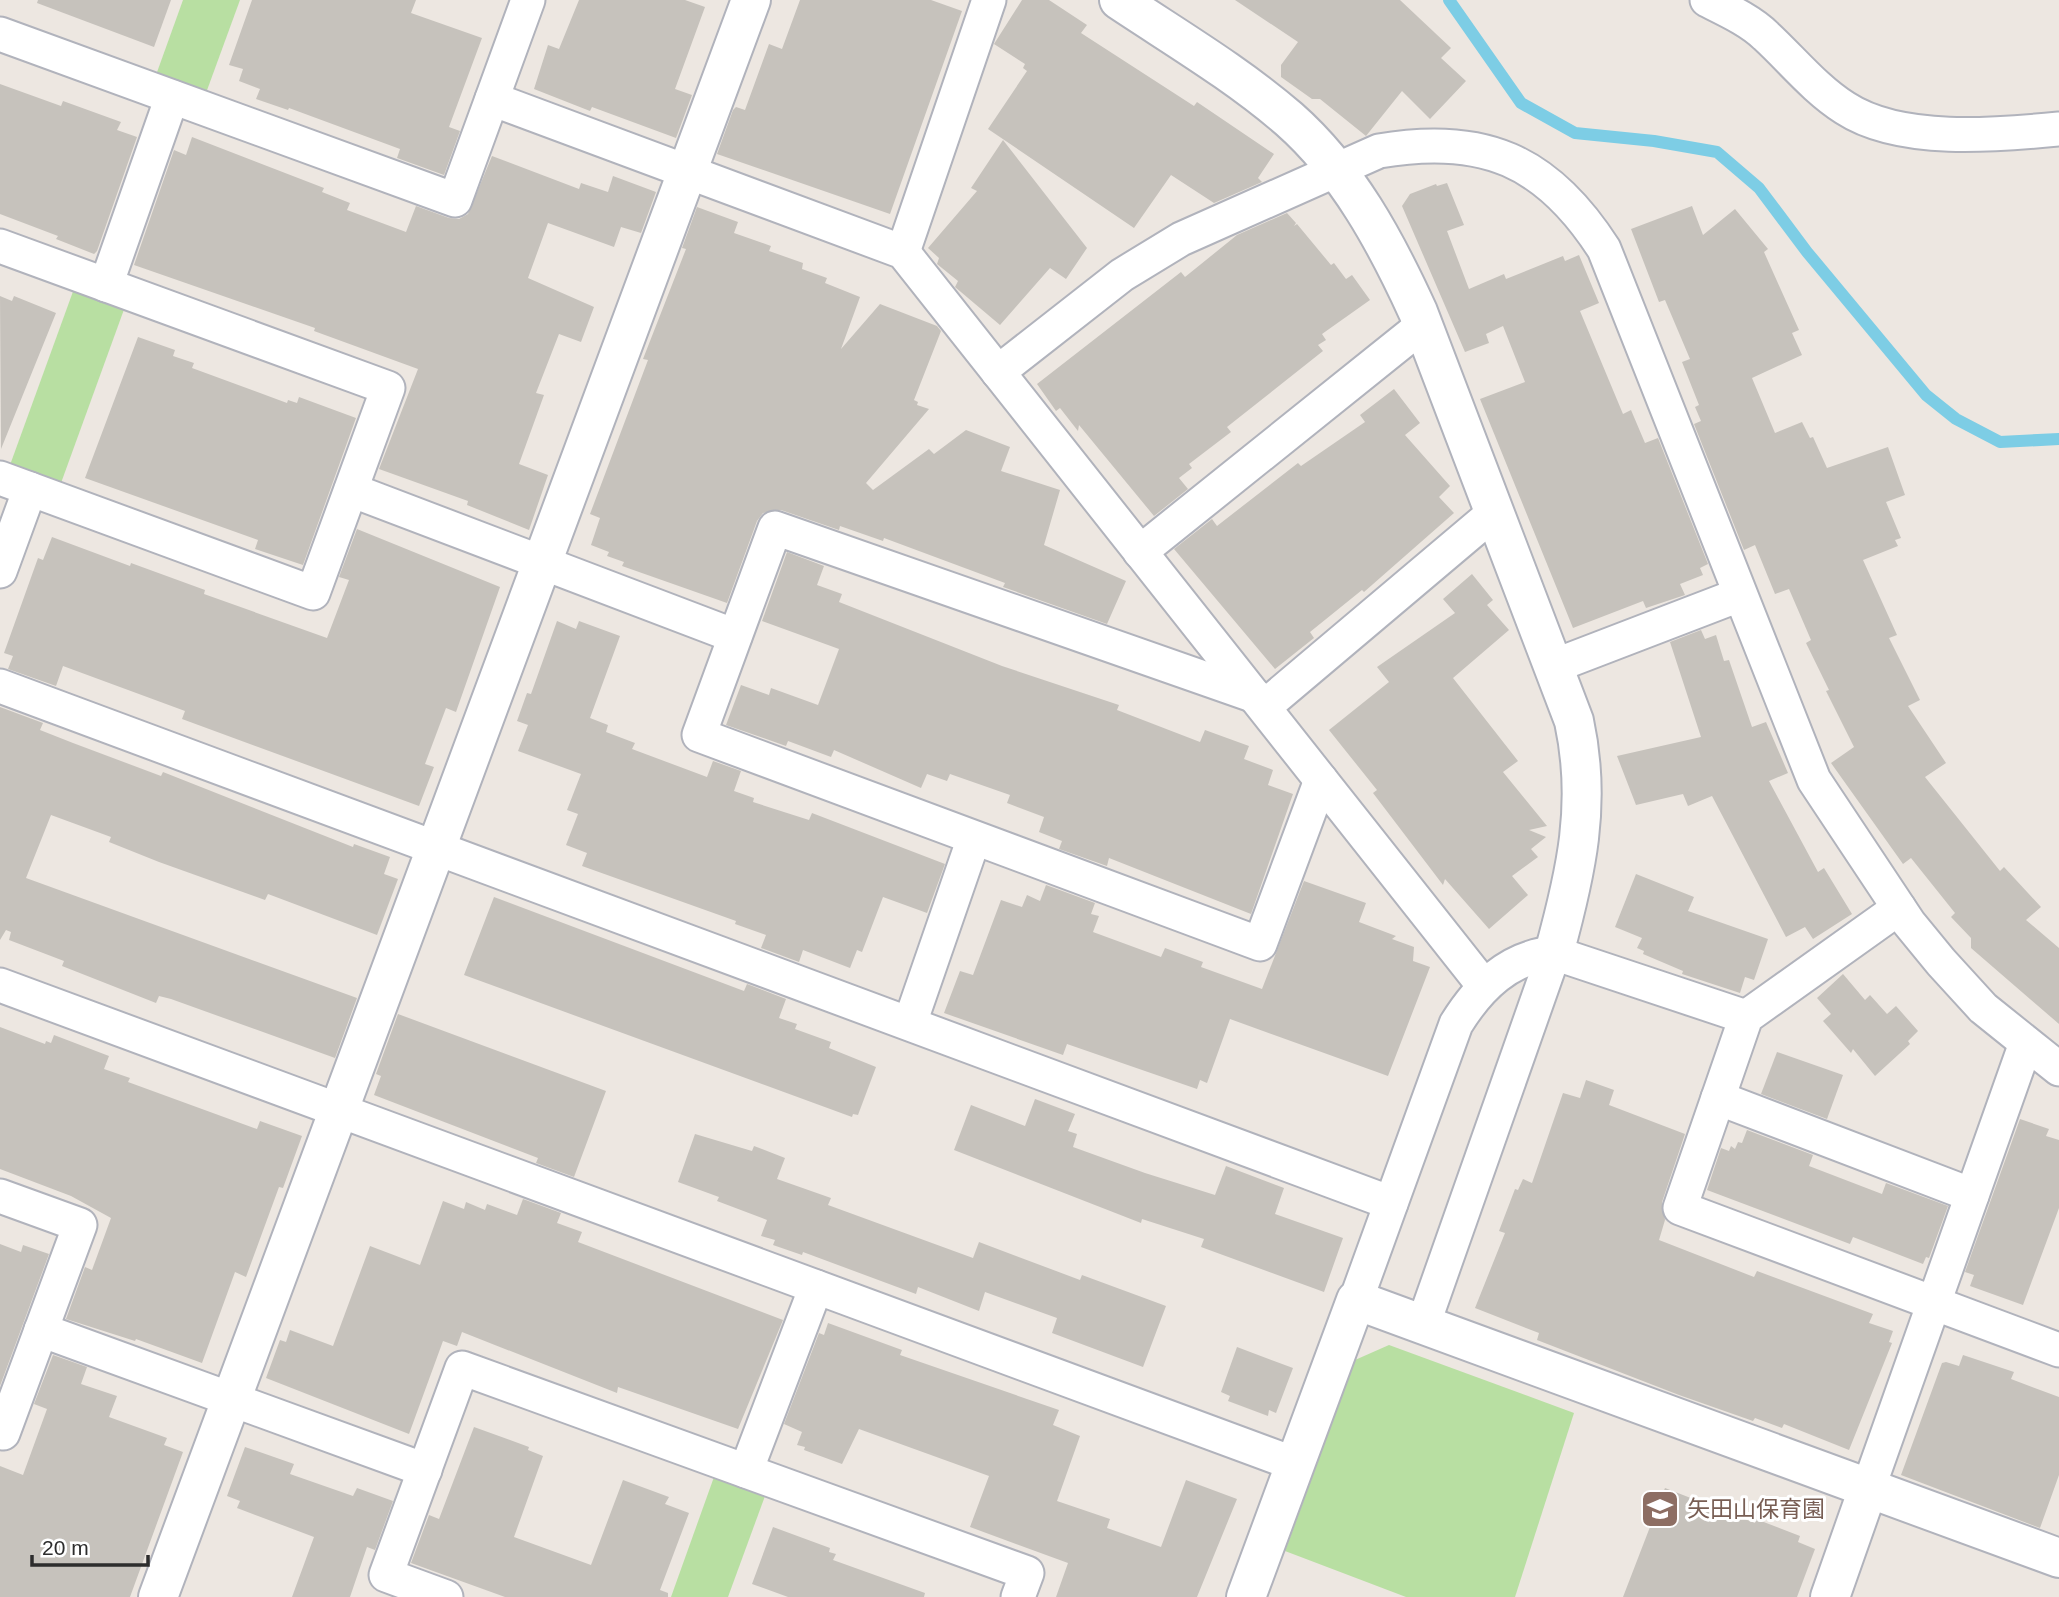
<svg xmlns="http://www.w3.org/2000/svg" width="2059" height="1597" font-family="Helvetica,'Noto Sans JP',sans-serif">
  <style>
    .green { fill: #b8dfa2 }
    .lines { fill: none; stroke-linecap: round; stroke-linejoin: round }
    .stream { stroke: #7dcde5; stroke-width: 12 }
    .building { fill: #c6c2bc }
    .street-casing { stroke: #b1b3bc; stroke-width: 37 }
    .secondary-casing { stroke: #b1b3bc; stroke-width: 42 }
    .street { stroke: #fff; stroke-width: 33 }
    .secondary { stroke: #fff; stroke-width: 38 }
    .labels { text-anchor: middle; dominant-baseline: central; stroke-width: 6; stroke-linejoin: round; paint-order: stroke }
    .education-label { font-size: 23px; fill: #785e54; stroke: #fff; text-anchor: start }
  </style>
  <rect width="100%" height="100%" fill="#ede7e1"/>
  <!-- green -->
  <g class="green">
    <path d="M 183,0 L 240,0 L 206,93 L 156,75 Z"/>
    <path d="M 75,286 L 126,304 L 61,483 L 10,465 Z"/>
    <path d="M 1389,1345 L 1574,1413 L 1515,1597 L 1406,1597 L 1285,1551 L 1355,1360 Z"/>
    <path d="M 714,1477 L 765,1496 L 728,1597 L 671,1597 Z"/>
  </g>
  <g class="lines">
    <!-- stream -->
    <path class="stream" d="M 1449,0 L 1521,103 L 1575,133 L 1654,141 L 1717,152 L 1759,188 L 1807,252 L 1926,395 L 1956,419 L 2000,442 L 2059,439"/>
  </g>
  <!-- building -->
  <g class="building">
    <path d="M 38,0 L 171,0 L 154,47 L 37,3 Z"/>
    <path d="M 252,0 L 416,0 L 411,13 L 482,38 L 449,127 L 460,131 L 444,175 L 397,158 L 400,149 L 289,108 L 288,110 L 256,99 L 260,89 L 239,81 L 243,69 L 229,65 Z"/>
    <path d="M 579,0 L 685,0 L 705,7 L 675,89 L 692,95 L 676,138 L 592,107 L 590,111 L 534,89 L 548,45 L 559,49 Z"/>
    <path d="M 800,0 L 931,0 L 962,11 L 890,214 L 717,154 L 733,110 L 736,107 L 745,110 L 769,44 L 782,49 Z"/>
    <path d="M 1022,0 L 1049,0 L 1087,25 L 1081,33 L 1194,106 L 1197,102 L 1274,154 L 1258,178 L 1262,182 L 1214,203 L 1171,175 L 1134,228 L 988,129 L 1027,71 L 1023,68 L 1025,64 L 994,44 Z"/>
    <path d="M 1235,0 L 1400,0 L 1451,48 L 1441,58 L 1466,81 L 1430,119 L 1402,91 L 1366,136 L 1320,99 L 1312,99 L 1281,77 L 1281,65 L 1298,42 Z"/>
    <path d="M 0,84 L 61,106 L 63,101 L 121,122 L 117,130 L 137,137 L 97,251 L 94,254 L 56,239 L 58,236 L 0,214 Z"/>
    <path d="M 192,137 L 324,188 L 322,192 L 350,203 L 347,210 L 406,232 L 416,206 L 449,218 L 459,219 L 468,214 L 492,156 L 579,189 L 581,183 L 608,192 L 613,176 L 656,192 L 641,233 L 621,227 L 614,247 L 548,223 L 528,278 L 594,307 L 581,342 L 559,334 L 536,393 L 544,395 L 519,464 L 548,475 L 529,530 L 467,505 L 468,501 L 379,469 L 418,369 L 314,331 L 315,328 L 134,265 L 174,150 L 186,155 Z"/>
    <path d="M 1003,140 L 1087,248 L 1066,279 L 1050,268 L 1000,325 L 955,287 L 958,281 L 937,264 L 939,258 L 928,248 L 977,191 L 971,188 Z"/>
    <path d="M 1447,183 L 1464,225 L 1447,231 L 1469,289 L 1504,274 L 1506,279 L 1563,256 L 1565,261 L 1579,255 L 1599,303 L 1580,311 L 1623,414 L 1631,410 L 1645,443 L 1658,438 L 1708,564 L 1700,568 L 1703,575 L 1680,584 L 1685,595 L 1646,608 L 1643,601 L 1573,628 L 1480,399 L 1525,382 L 1503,326 L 1486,334 L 1489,343 L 1465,352 L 1402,206 L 1410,194 L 1436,184 L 1437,186 Z"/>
    <path d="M 1692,206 L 1703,235 L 1735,209 L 1768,249 L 1764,252 L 1799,330 L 1792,333 L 1802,355 L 1752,378 L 1775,433 L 1802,422 L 1810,438 L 1813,437 L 1827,468 L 1888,447 L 1905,495 L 1886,502 L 1901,538 L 1895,540 L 1898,546 L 1863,560 L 1897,635 L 1889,638 L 1920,700 L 1908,706 L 1946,763 L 1925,777 L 2000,871 L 2004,867 L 2041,907 L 2026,920 L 2059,948 L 2059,1024 L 1971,948 L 1971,938 L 1951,917 L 1955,913 L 1911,858 L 1903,864 L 1831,763 L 1854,747 L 1826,691 L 1829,690 L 1806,643 L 1811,640 L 1789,589 L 1775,594 L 1755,545 L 1744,550 L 1694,424 L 1701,421 L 1695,407 L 1699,405 L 1682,362 L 1690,359 L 1665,300 L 1659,302 L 1631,229 Z"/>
    <path d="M 697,207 L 738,222 L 734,233 L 771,246 L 769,251 L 803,263 L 802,269 L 827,278 L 825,283 L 860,297 L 841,349 L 880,304 L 937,326 L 941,331 L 914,400 L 918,402 L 917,405 L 929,409 L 866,483 L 873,490 L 929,449 L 934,454 L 966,430 L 1010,447 L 1001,471 L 1060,490 L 1044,545 L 1126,581 L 1107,624 L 1003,587 L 1005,583 L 884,538 L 883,541 L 840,526 L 839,530 L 781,510 L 763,513 L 757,521 L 727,603 L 622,566 L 624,562 L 607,556 L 609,552 L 591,545 L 600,518 L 590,514 L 648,360 L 643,359 L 686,249 L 682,248 Z"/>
    <path d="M 1287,213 L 1296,223 L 1294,226 L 1297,224 L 1331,265 L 1334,263 L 1346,279 L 1352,275 L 1370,300 L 1322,334 L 1326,340 L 1318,345 L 1323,351 L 1227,427 L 1231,432 L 1189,464 L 1192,468 L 1179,478 L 1188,489 L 1154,516 L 1079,425 L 1078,431 L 1060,408 L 1056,411 L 1037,384 L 1181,272 L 1185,277 L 1237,235 Z"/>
    <path d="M 0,296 L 12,301 L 14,296 L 56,313 L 1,449 Z"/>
    <path d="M 138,337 L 175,350 L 173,356 L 194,363 L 192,368 L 287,403 L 288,400 L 297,403 L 299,397 L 356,418 L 303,565 L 255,549 L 258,540 L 85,478 Z"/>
    <path d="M 1394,389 L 1420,423 L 1405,435 L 1450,486 L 1439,497 L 1454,513 L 1364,592 L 1362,590 L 1310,632 L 1314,638 L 1275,669 L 1174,549 L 1212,519 L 1217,526 L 1298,463 L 1301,466 L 1365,422 L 1360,415 Z"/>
    <path d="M 357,529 L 500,587 L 456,712 L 446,708 L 425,764 L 434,767 L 419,806 L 182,719 L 185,711 L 63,666 L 56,686 L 8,669 L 13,656 L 4,653 L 38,558 L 43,560 L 52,537 L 130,566 L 131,563 L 205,590 L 204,594 L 327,638 L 349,580 L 339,577 Z"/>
    <path d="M 787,552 L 824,566 L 817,585 L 842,594 L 839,602 L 1002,666 L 1119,705 L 1117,710 L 1200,742 L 1205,730 L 1249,746 L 1244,759 L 1273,770 L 1268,785 L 1293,794 L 1251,914 L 1109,858 L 1107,866 L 1059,849 L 1062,841 L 1039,832 L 1044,817 L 1007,803 L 1010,795 L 950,774 L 947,781 L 927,774 L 921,788 L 834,750 L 831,757 L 788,741 L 786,746 L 726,725 L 741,685 L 769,695 L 771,688 L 818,705 L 839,649 L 762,621 Z"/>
    <path d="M 1472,574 L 1493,600 L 1487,605 L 1509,630 L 1453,678 L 1518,761 L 1503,772 L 1547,826 L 1529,830 L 1546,837 L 1531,849 L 1538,857 L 1512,876 L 1528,895 L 1489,929 L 1445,879 L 1443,885 L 1373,793 L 1377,790 L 1329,730 L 1389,682 L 1377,667 L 1455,613 L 1443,599 Z"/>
    <path d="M 557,621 L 576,629 L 579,621 L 620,636 L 590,718 L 608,725 L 606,732 L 635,743 L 632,749 L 707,777 L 713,761 L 741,771 L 734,791 L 754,798 L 753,802 L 809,820 L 812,813 L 945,864 L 927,913 L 883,897 L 862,952 L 857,950 L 850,968 L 803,950 L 799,962 L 761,948 L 766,935 L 735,924 L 736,921 L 582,866 L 587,853 L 566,845 L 578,814 L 567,810 L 581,774 L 518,751 L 528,725 L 517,721 L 527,693 L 531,694 Z"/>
    <path d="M 1701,630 L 1705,639 L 1716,635 L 1724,661 L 1729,660 L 1752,727 L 1766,722 L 1788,773 L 1769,781 L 1818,872 L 1824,868 L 1852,914 L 1813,939 L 1805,927 L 1786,937 L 1712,796 L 1688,806 L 1683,794 L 1636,805 L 1617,756 L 1701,737 L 1670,642 Z"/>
    <path d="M 0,707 L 43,723 L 40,730 L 73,743 L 161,776 L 163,772 L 353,847 L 354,844 L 390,857 L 384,874 L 398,879 L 377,935 L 268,894 L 265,900 L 159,862 L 109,842 L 111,837 L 51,815 L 26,878 L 357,998 L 335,1058 L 171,999 L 159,996 L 156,1003 L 62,966 L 64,961 L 9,940 L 11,932 L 6,930 L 0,940 Z"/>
    <path d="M 1636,874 L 1694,897 L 1688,911 L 1768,939 L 1754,980 L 1745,977 L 1740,993 L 1682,974 L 1683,971 L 1643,954 L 1644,951 L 1637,948 L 1642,938 L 1615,927 Z"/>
    <path d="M 1304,881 L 1366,903 L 1359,922 L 1396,936 L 1392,939 L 1414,947 L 1413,961 L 1430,967 L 1388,1076 L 1230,1019 L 1207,1083 L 1200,1080 L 1197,1089 L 1067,1044 L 1063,1055 L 944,1013 L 960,971 L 973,975 L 1001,900 L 1022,907 L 1027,895 L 1040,901 L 1046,885 L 1095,903 L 1091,914 L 1099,916 L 1093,932 L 1161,957 L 1165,948 L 1203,962 L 1201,967 L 1262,989 Z"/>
    <path d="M 494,897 L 744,991 L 747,984 L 786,999 L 779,1018 L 797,1024 L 795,1029 L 831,1042 L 829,1048 L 876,1067 L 858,1115 L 853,1114 L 852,1117 L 464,975 Z"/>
    <path d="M 1843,974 L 1865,1000 L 1870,995 L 1887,1014 L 1896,1006 L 1918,1031 L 1908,1041 L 1910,1044 L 1875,1076 L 1853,1049 L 1851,1053 L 1823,1021 L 1831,1014 L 1817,998 Z"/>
    <path d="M 398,1014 L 606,1091 L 574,1177 L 536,1163 L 538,1158 L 374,1095 L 381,1076 L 376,1074 Z"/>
    <path d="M 0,1027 L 45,1044 L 46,1041 L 51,1043 L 54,1035 L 109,1056 L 104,1069 L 130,1078 L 128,1082 L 257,1129 L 260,1121 L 302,1136 L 283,1188 L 279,1187 L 246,1277 L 235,1272 L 202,1363 L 136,1339 L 135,1341 L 66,1319 L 85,1267 L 92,1270 L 111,1218 L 71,1196 L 0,1169 Z"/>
    <path d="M 1777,1052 L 1843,1075 L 1827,1119 L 1761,1094 Z"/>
    <path d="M 1586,1080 L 1614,1090 L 1609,1105 L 1685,1134 L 1662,1202 L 1665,1220 L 1659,1240 L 1754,1277 L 1757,1271 L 1873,1314 L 1869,1323 L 1893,1331 L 1889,1342 L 1892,1343 L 1849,1450 L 1784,1424 L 1782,1428 L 1755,1418 L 1753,1421 L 1679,1395 L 1537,1340 L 1539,1333 L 1475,1308 L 1505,1233 L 1499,1231 L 1515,1189 L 1518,1190 L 1523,1179 L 1532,1183 L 1563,1093 L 1580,1098 Z"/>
    <path d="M 1035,1099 L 1075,1114 L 1068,1131 L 1077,1134 L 1073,1147 L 1145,1173 L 1215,1195 L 1226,1166 L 1284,1188 L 1275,1214 L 1343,1238 L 1324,1292 L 1201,1247 L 1204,1239 L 1142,1219 L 1141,1223 L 954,1150 L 971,1105 L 1025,1126 Z"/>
    <path d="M 2020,1119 L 2049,1129 L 2046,1136 L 2059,1140 L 2059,1208 L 2023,1305 L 1970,1286 L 1974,1275 L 1965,1272 Z"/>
    <path d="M 1747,1130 L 1813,1155 L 1809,1166 L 1882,1194 L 1886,1183 L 1948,1206 L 1929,1258 L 1926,1257 L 1923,1264 L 1853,1237 L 1850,1244 L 1707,1190 L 1721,1148 L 1729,1151 L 1731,1146 L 1735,1149 L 1738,1142 L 1742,1143 Z"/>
    <path d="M 695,1134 L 752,1151 L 754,1146 L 785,1158 L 777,1179 L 831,1198 L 828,1205 L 973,1258 L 979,1242 L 1080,1280 L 1082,1275 L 1166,1306 L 1143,1367 L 1052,1333 L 1057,1318 L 985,1292 L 979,1311 L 918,1287 L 916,1294 L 803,1252 L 802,1255 L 773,1245 L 775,1240 L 761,1236 L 767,1220 L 717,1201 L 719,1197 L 678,1182 Z"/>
    <path d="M 523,1199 L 561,1213 L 557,1223 L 582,1232 L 578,1242 L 783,1320 L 738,1429 L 618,1387 L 617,1393 L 462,1332 L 457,1346 L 443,1341 L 409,1434 L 266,1378 L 280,1340 L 286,1342 L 290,1330 L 333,1346 L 370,1246 L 420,1265 L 443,1201 L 464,1209 L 466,1202 L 485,1210 L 487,1204 L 517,1215 Z"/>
    <path d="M 0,1244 L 21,1252 L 23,1245 L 49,1254 L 0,1386 Z"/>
    <path d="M 828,1323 L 902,1350 L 900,1355 L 1059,1410 L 1053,1425 L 1080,1436 L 1057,1501 L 1110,1519 L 1107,1528 L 1161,1547 L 1186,1480 L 1237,1499 L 1197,1597 L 1056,1597 L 1068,1563 L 970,1527 L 989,1476 L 859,1429 L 842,1464 L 804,1450 L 805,1447 L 797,1445 L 802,1432 L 784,1424 L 819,1333 L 824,1335 Z"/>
    <path d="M 1237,1347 L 1293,1368 L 1276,1413 L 1269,1410 L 1268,1416 L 1228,1401 L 1230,1396 L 1221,1392 Z"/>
    <path d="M 53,1355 L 87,1367 L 81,1384 L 117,1396 L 109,1417 L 167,1438 L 164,1445 L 183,1452 L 130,1597 L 0,1597 L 0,1466 L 23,1475 L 47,1409 L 34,1404 Z"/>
    <path d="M 1963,1355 L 2014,1372 L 2011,1379 L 2059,1397 L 2059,1475 L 2040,1528 L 1901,1475 L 1942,1363 L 1946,1362 L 1959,1366 Z"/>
    <path d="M 474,1427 L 529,1447 L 528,1450 L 543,1456 L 514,1537 L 591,1565 L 623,1480 L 669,1497 L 665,1504 L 689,1513 L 660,1590 L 668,1593 L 668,1597 L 505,1597 L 411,1563 L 429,1515 L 439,1519 Z"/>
    <path d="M 245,1447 L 294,1464 L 290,1474 L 353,1496 L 357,1488 L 393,1501 L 375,1550 L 367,1547 L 350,1597 L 292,1597 L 314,1537 L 237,1508 L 240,1501 L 227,1496 Z"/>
    <path d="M 1665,1488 L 1755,1523 L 1756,1519 L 1800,1536 L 1798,1542 L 1815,1549 L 1797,1597 L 1623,1597 Z"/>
    <path d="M 773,1527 L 830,1548 L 829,1552 L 836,1554 L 833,1560 L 925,1593 L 924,1597 L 788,1597 L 752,1584 Z"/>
  </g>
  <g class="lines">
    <defs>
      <g id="street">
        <path d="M 1707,0 C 1727,10 1751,21 1766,36 C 1792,60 1815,89 1845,108 C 1900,144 1996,135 2059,129"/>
        <path d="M 0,34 L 455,200 L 528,0"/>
        <path d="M 492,99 L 903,252 L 1484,986"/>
        <path d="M 0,246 L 388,388 L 313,593 L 0,478"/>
        <path d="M 903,252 L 989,0"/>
        <path d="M 106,285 L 172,97"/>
        <path d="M 998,372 L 1122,275 L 1181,239 L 1379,151 C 1483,133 1547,160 1604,249 L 1814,780 L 1909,923 L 1941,962 L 1983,1008 L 2059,1069"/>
        <path d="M 351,490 L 735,636"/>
        <path d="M 1140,552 L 1423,325"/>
        <path d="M 0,571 L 30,489"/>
        <path d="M 1554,666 L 1739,595"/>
        <path d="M 0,686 L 1391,1203"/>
        <path d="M 1255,696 L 775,528 L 699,735 L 1260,944 L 1321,780"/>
        <path d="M 1264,707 L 1495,512"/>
        <path d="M 1899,908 L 1746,1017 L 1680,1208 L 2059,1350"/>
        <path d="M 0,985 L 1295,1464"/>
        <path d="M 910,1023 L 974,838"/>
        <path d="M 1718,1098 L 1972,1195"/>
        <path d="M 0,1196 L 80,1225 L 3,1433 L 0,1432"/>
        <path d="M 1356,1300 L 1456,1024 C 1479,987 1509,957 1554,953 L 1746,1017"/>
        <path d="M 1423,1325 L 1554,953"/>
        <path d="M 41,1330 L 425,1470"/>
        <path d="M 746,1471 L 816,1287"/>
        <path d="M 1868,1489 L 2026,1043"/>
        <path d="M 446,1597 L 386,1575 L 462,1368 L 1027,1573 L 1018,1597"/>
      </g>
      <g id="secondary">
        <path d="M 1119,0 C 1176,38 1237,74 1289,119 C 1348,171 1386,242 1418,312 L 1574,721 C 1592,804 1576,873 1554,953"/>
        <path d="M 158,1597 L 751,0"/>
        <path d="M 1246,1597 L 1356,1300 L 2059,1558"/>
        <path d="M 1830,1597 L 1868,1489"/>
      </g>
    </defs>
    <!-- street casing -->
    <use href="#street" class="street-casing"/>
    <!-- secondary casing -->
    <use href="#secondary" class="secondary-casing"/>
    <!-- street -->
    <use href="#street" class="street"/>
    <!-- secondary -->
    <use href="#secondary" class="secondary"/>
  </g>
  <!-- icons -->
  <defs>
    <symbol id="school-square" viewBox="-11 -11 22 22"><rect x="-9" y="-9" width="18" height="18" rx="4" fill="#8d6e63" stroke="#fff"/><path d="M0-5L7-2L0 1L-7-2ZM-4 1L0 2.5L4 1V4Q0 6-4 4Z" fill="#fff"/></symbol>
  </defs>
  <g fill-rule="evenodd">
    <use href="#school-square" x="1638" y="1487" width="44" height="44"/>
  </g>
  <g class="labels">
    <!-- education labels -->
    <g class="education-label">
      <text x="1687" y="1509">矢田山保育園</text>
    </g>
  </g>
  <!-- scale -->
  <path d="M32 1555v10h116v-10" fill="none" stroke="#2d2d2d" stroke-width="3.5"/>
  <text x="42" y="1555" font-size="21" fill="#2d2d2d" stroke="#ffffff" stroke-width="5" paint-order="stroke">20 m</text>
</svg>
